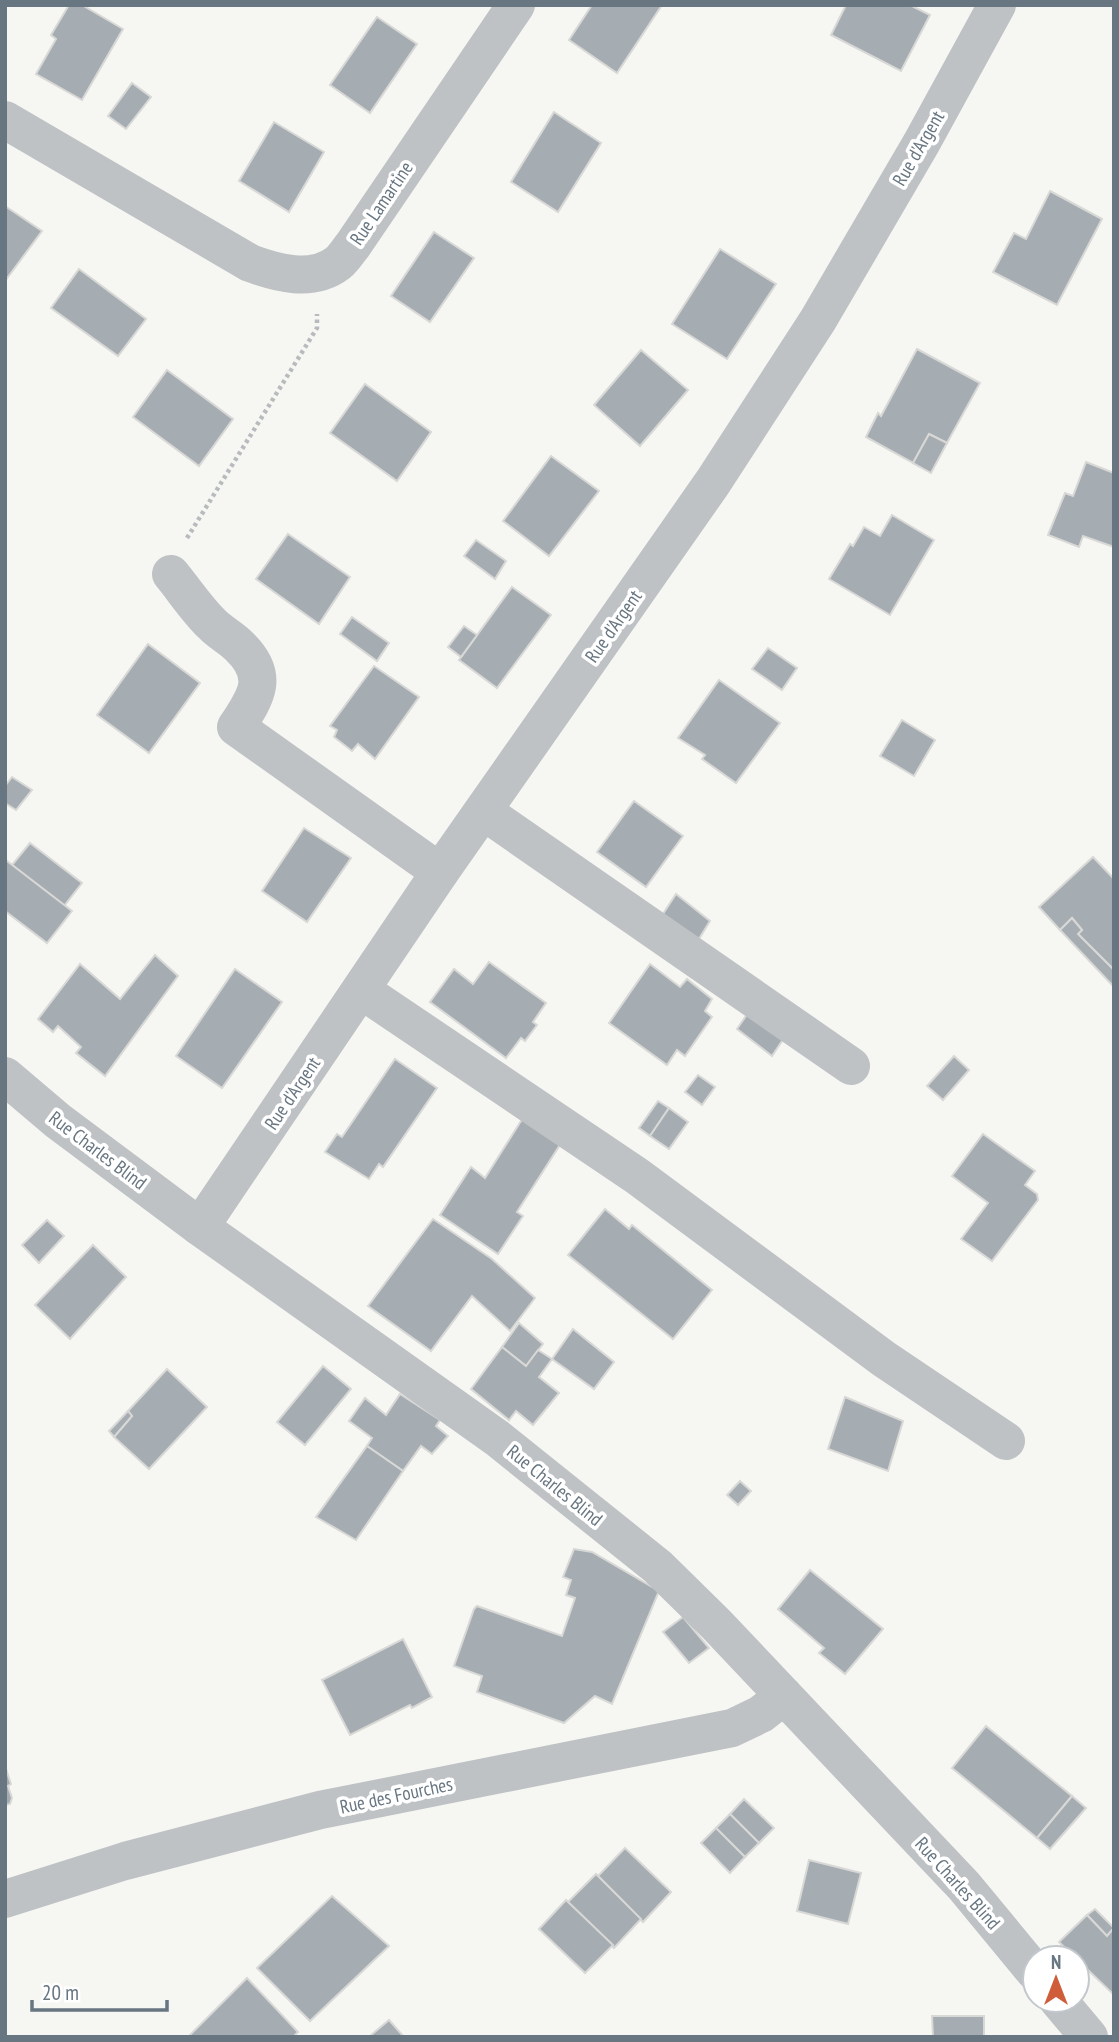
<svg xmlns="http://www.w3.org/2000/svg" width="1119" height="2042" font-family="'PT Sans Narrow',sans-serif">
  <style>
    .building { fill: #a6adb2; stroke: #d8d8d6; stroke-width: 2 }
    .lines { fill: none; stroke-linecap: round; stroke-linejoin: round }
    .path { stroke: #b8bbbd; stroke-width: 4.5; stroke-dasharray: 3.5 3.5; stroke-linecap: butt }
    .minor { stroke: #bec2c5; stroke-width: 38 }
    .labels { text-anchor: middle; dominant-baseline: central; stroke-width: 7; stroke-linejoin: round; paint-order: stroke }
    .street-label { font-size: 19px; fill: #687681; stroke: #fff }
  </style>
  <rect width="100%" height="100%" fill="#f6f6f3"/>
  <!-- building -->
  <g class="building">
    <path d="M 69,5 L 82,5 L 123,29 L 82,100 L 36,74 L 56,39 L 51,35 Z"/>
    <path d="M 592,5 L 662,5 L 617,73 L 569,40 Z"/>
    <path d="M 846,5 L 910,5 L 930,15 L 901,71 L 831,35 Z"/>
    <path d="M 377,17 L 417,44 L 370,113 L 330,85 Z"/>
    <path d="M 132,83 L 151,97 L 126,129 L 108,116 Z"/>
    <path d="M 554,112 L 601,143 L 558,212 L 511,182 Z"/>
    <path d="M 274,122 L 324,152 L 289,212 L 239,181 Z"/>
    <path d="M 1050,191 L 1102,219 L 1057,305 L 993,272 L 1014,233 L 1026,239 Z"/>
    <path d="M 5,206 L 42,231 L 5,281 Z"/>
    <path d="M 434,232 L 474,258 L 430,322 L 391,296 Z"/>
    <path d="M 720,249 L 776,284 L 727,359 L 672,324 Z"/>
    <path d="M 79,269 L 146,319 L 118,356 L 51,308 Z"/>
    <path d="M 917,349 L 980,383 L 947,443 L 929,434 L 913,463 L 866,437 L 878,413 L 881,416 Z"/>
    <path d="M 641,350 L 688,390 L 640,446 L 594,405 Z"/>
    <path d="M 167,370 L 233,419 L 199,466 L 133,417 Z"/>
    <path d="M 365,384 L 431,432 L 397,481 L 330,433 Z"/>
    <path d="M 929,434 L 947,443 L 931,473 L 913,463 Z"/>
    <path d="M 551,456 L 599,491 L 549,556 L 503,521 Z"/>
    <path d="M 1086,462 L 1114,473 L 1114,547 L 1083,536 L 1079,547 L 1048,535 L 1065,493 L 1073,496 Z"/>
    <path d="M 892,515 L 934,540 L 890,615 L 829,579 L 850,544 L 853,546 L 864,527 L 880,536 Z"/>
    <path d="M 288,534 L 350,577 L 319,624 L 256,579 Z"/>
    <path d="M 476,540 L 506,561 L 495,579 L 464,556 Z"/>
    <path d="M 512,587 L 551,615 L 497,688 L 459,660 Z"/>
    <path d="M 352,617 L 389,643 L 377,661 L 340,634 Z"/>
    <path d="M 464,626 L 477,635 L 461,657 L 448,647 Z"/>
    <path d="M 148,644 L 200,683 L 149,753 L 97,715 Z"/>
    <path d="M 768,648 L 797,668 L 782,690 L 752,669 Z"/>
    <path d="M 374,666 L 419,697 L 375,759 L 358,744 L 352,751 L 334,737 L 337,730 L 330,726 Z"/>
    <path d="M 719,680 L 780,723 L 736,783 L 702,759 L 705,755 L 678,738 Z"/>
    <path d="M 902,720 L 935,740 L 914,776 L 880,756 Z"/>
    <path d="M 12,777 L 32,790 L 16,810 L 5,803 L 5,786 Z"/>
    <path d="M 634,801 L 683,836 L 646,887 L 597,852 Z"/>
    <path d="M 304,828 L 351,858 L 307,922 L 262,891 Z"/>
    <path d="M 30,843 L 82,883 L 64,906 L 12,865 Z"/>
    <path d="M 1093,857 L 1114,879 L 1114,970 L 1078,934 L 1082,930 L 1072,918 L 1060,930 L 1039,907 Z"/>
    <path d="M 7,861 L 72,911 L 47,943 L 5,911 L 5,864 Z"/>
    <path d="M 676,894 L 710,921 L 697,942 L 661,917 Z"/>
    <path d="M 1072,918 L 1082,930 L 1078,934 L 1114,970 L 1114,987 L 1060,930 Z"/>
    <path d="M 155,955 L 178,976 L 105,1076 L 76,1053 L 81,1047 L 58,1026 L 53,1032 L 38,1019 L 80,964 L 120,999 Z"/>
    <path d="M 489,962 L 546,1003 L 533,1022 L 537,1025 L 525,1041 L 521,1038 L 506,1058 L 430,1002 L 454,969 L 473,984 Z"/>
    <path d="M 650,964 L 680,987 L 687,979 L 712,999 L 705,1011 L 712,1017 L 685,1056 L 677,1050 L 667,1065 L 609,1023 Z"/>
    <path d="M 235,969 L 282,1002 L 222,1088 L 176,1056 Z"/>
    <path d="M 750,1010 L 786,1035 L 772,1056 L 737,1029 Z"/>
    <path d="M 954,1056 L 969,1070 L 943,1100 L 927,1086 Z"/>
    <path d="M 395,1059 L 437,1088 L 383,1167 L 379,1164 L 369,1179 L 325,1152 L 337,1134 L 342,1137 Z"/>
    <path d="M 698,1075 L 715,1087 L 702,1105 L 685,1092 Z"/>
    <path d="M 658,1101 L 669,1108 L 650,1136 L 639,1128 Z"/>
    <path d="M 669,1108 L 688,1122 L 669,1149 L 650,1136 Z"/>
    <path d="M 526,1113 L 565,1137 L 517,1212 L 523,1216 L 498,1254 L 440,1215 L 471,1167 L 485,1178 Z"/>
    <path d="M 983,1134 L 1035,1171 L 1025,1185 L 1037,1194 L 1038,1200 L 992,1261 L 961,1239 L 988,1203 L 952,1176 Z"/>
    <path d="M 605,1209 L 629,1229 L 632,1225 L 712,1290 L 673,1339 L 568,1255 Z"/>
    <path d="M 433,1219 L 492,1259 L 535,1298 L 510,1331 L 472,1296 L 431,1351 L 368,1306 Z"/>
    <path d="M 47,1220 L 64,1236 L 39,1263 L 22,1245 Z"/>
    <path d="M 93,1245 L 126,1277 L 70,1339 L 35,1305 Z"/>
    <path d="M 519,1323 L 543,1344 L 526,1366 L 502,1347 Z"/>
    <path d="M 573,1329 L 614,1362 L 594,1389 L 552,1359 Z"/>
    <path d="M 502,1347 L 526,1366 L 538,1350 L 552,1359 L 539,1377 L 559,1393 L 533,1425 L 516,1411 L 509,1420 L 471,1389 Z"/>
    <path d="M 323,1366 L 351,1389 L 305,1445 L 277,1422 Z"/>
    <path d="M 167,1369 L 207,1407 L 149,1469 L 114,1437 L 132,1416 L 128,1411 Z"/>
    <path d="M 400,1394 L 440,1420 L 436,1426 L 448,1436 L 432,1454 L 421,1446 L 403,1471 L 367,1446 L 372,1438 L 349,1421 L 365,1398 L 386,1415 Z"/>
    <path d="M 845,1397 L 903,1421 L 888,1471 L 828,1449 Z"/>
    <path d="M 128,1411 L 132,1416 L 114,1437 L 109,1431 Z"/>
    <path d="M 367,1446 L 403,1471 L 356,1540 L 316,1517 Z"/>
    <path d="M 740,1481 L 751,1491 L 738,1505 L 727,1495 Z"/>
    <path d="M 574,1549 L 592,1552 L 659,1591 L 612,1704 L 595,1696 L 564,1723 L 477,1692 L 482,1676 L 454,1666 L 474,1609 L 477,1606 L 562,1636 L 575,1598 L 566,1595 L 571,1580 L 563,1577 Z"/>
    <path d="M 810,1570 L 883,1629 L 845,1674 L 819,1653 L 824,1648 L 778,1609 Z"/>
    <path d="M 683,1617 L 709,1648 L 689,1663 L 663,1632 Z"/>
    <path d="M 403,1639 L 432,1697 L 412,1708 L 410,1705 L 350,1735 L 322,1680 Z"/>
    <path d="M 986,1726 L 1072,1796 L 1037,1838 L 952,1768 Z"/>
    <path d="M 5,1766 L 11,1784 L 8,1786 L 12,1798 L 10,1804 L 5,1805 Z"/>
    <path d="M 1072,1796 L 1086,1808 L 1050,1849 L 1037,1838 Z"/>
    <path d="M 744,1799 L 774,1828 L 759,1843 L 730,1814 Z"/>
    <path d="M 730,1814 L 759,1843 L 745,1857 L 716,1828 Z"/>
    <path d="M 716,1828 L 745,1857 L 730,1873 L 701,1843 Z"/>
    <path d="M 625,1848 L 671,1892 L 643,1922 L 598,1876 Z"/>
    <path d="M 809,1860 L 861,1873 L 848,1924 L 797,1911 Z"/>
    <path d="M 596,1874 L 641,1919 L 614,1948 L 568,1902 Z"/>
    <path d="M 332,1896 L 389,1946 L 310,2021 L 257,1968 Z"/>
    <path d="M 566,1900 L 613,1945 L 585,1973 L 539,1929 Z"/>
    <path d="M 1095,1909 L 1114,1928 L 1107,1936 L 1087,1915 Z"/>
    <path d="M 1087,1915 L 1107,1936 L 1114,1928 L 1114,1995 L 1059,1942 Z"/>
    <path d="M 247,1978 L 298,2032 L 293,2037 L 188,2037 Z"/>
    <path d="M 932,2016 L 984,2016 L 984,2037 L 933,2037 Z"/>
    <path d="M 389,2020 L 404,2037 L 370,2036 Z"/>
  </g>
  <g class="lines">
    <!-- path -->
    <path class="path" d="M 187,538 L 317,328 L 317,314"/>
    <!-- minor -->
    <g class="minor">
      <path d="M 5,120 L 250,263 C 277,273 312,283 338,263 C 344,258 348,251 353,245 L 516,5"/>
      <path d="M 171,574 C 185,591 197,610 213,625 C 221,633 231,638 239,646 C 270,676 257,696 236,727 L 440,872"/>
      <path d="M 483,811 L 851,1066"/>
      <path d="M 361,990 L 637,1176 L 884,1359 L 1006,1441"/>
      <path d="M 5,1076 L 58,1121 L 200,1227 L 497,1438 L 658,1567 L 716,1624 L 964,1886 L 1035,1972"/>
      <path d="M 200,1227 L 440,872 L 713,482 L 818,320 L 922,142 L 997,5"/>
      <path d="M 5,1899 L 125,1861 L 320,1810 L 732,1728 L 761,1714 L 784,1696"/>
      <path d="M 1058,2000 L 1089,2037"/>
    </g>
  </g>
  <g class="labels">
    <!-- street labels -->
    <g class="street-label">
      <text transform="translate(918 148) rotate(-60)">Rue d'Argent</text>
      <text transform="translate(381 203) rotate(-56)">Rue Lamartine</text>
      <text transform="translate(613 626) rotate(-55)">Rue d'Argent</text>
      <text transform="translate(292 1093) rotate(-56)">Rue d'Argent</text>
      <text transform="translate(98 1150) rotate(37)">Rue Charles Blind</text>
      <text transform="translate(555 1485) rotate(39)">Rue Charles Blind</text>
      <text transform="translate(396 1795) rotate(-12)">Rue des Fourches</text>
      <text transform="translate(958 1883) rotate(48)">Rue Charles Blind</text>
    </g>
  </g>
  <!-- border -->
  <rect width="1119" height="2042" fill="none" stroke="#687681" stroke-width="14"/>
  <!-- north arrow -->
  <g transform="translate(1056 1979)"><circle r="33" fill="#ffffff" stroke="#c3c8cd" stroke-width="2"/>
  <path d="M0-5L12 26L0 18L-12 26Z" fill="#d05d3a"/>
  <text y="-10" font-size="19" font-weight="bold" text-anchor="middle" fill="#687681">N</text>
  </g>
  <!-- scale -->
  <path d="M32 2000v10h135v-10" fill="none" stroke="#687681" stroke-width="3.5"/>
  <text x="42" y="2000" font-size="21" fill="#687681" stroke="#ffffff" stroke-width="5" paint-order="stroke">20 m</text>
</svg>
